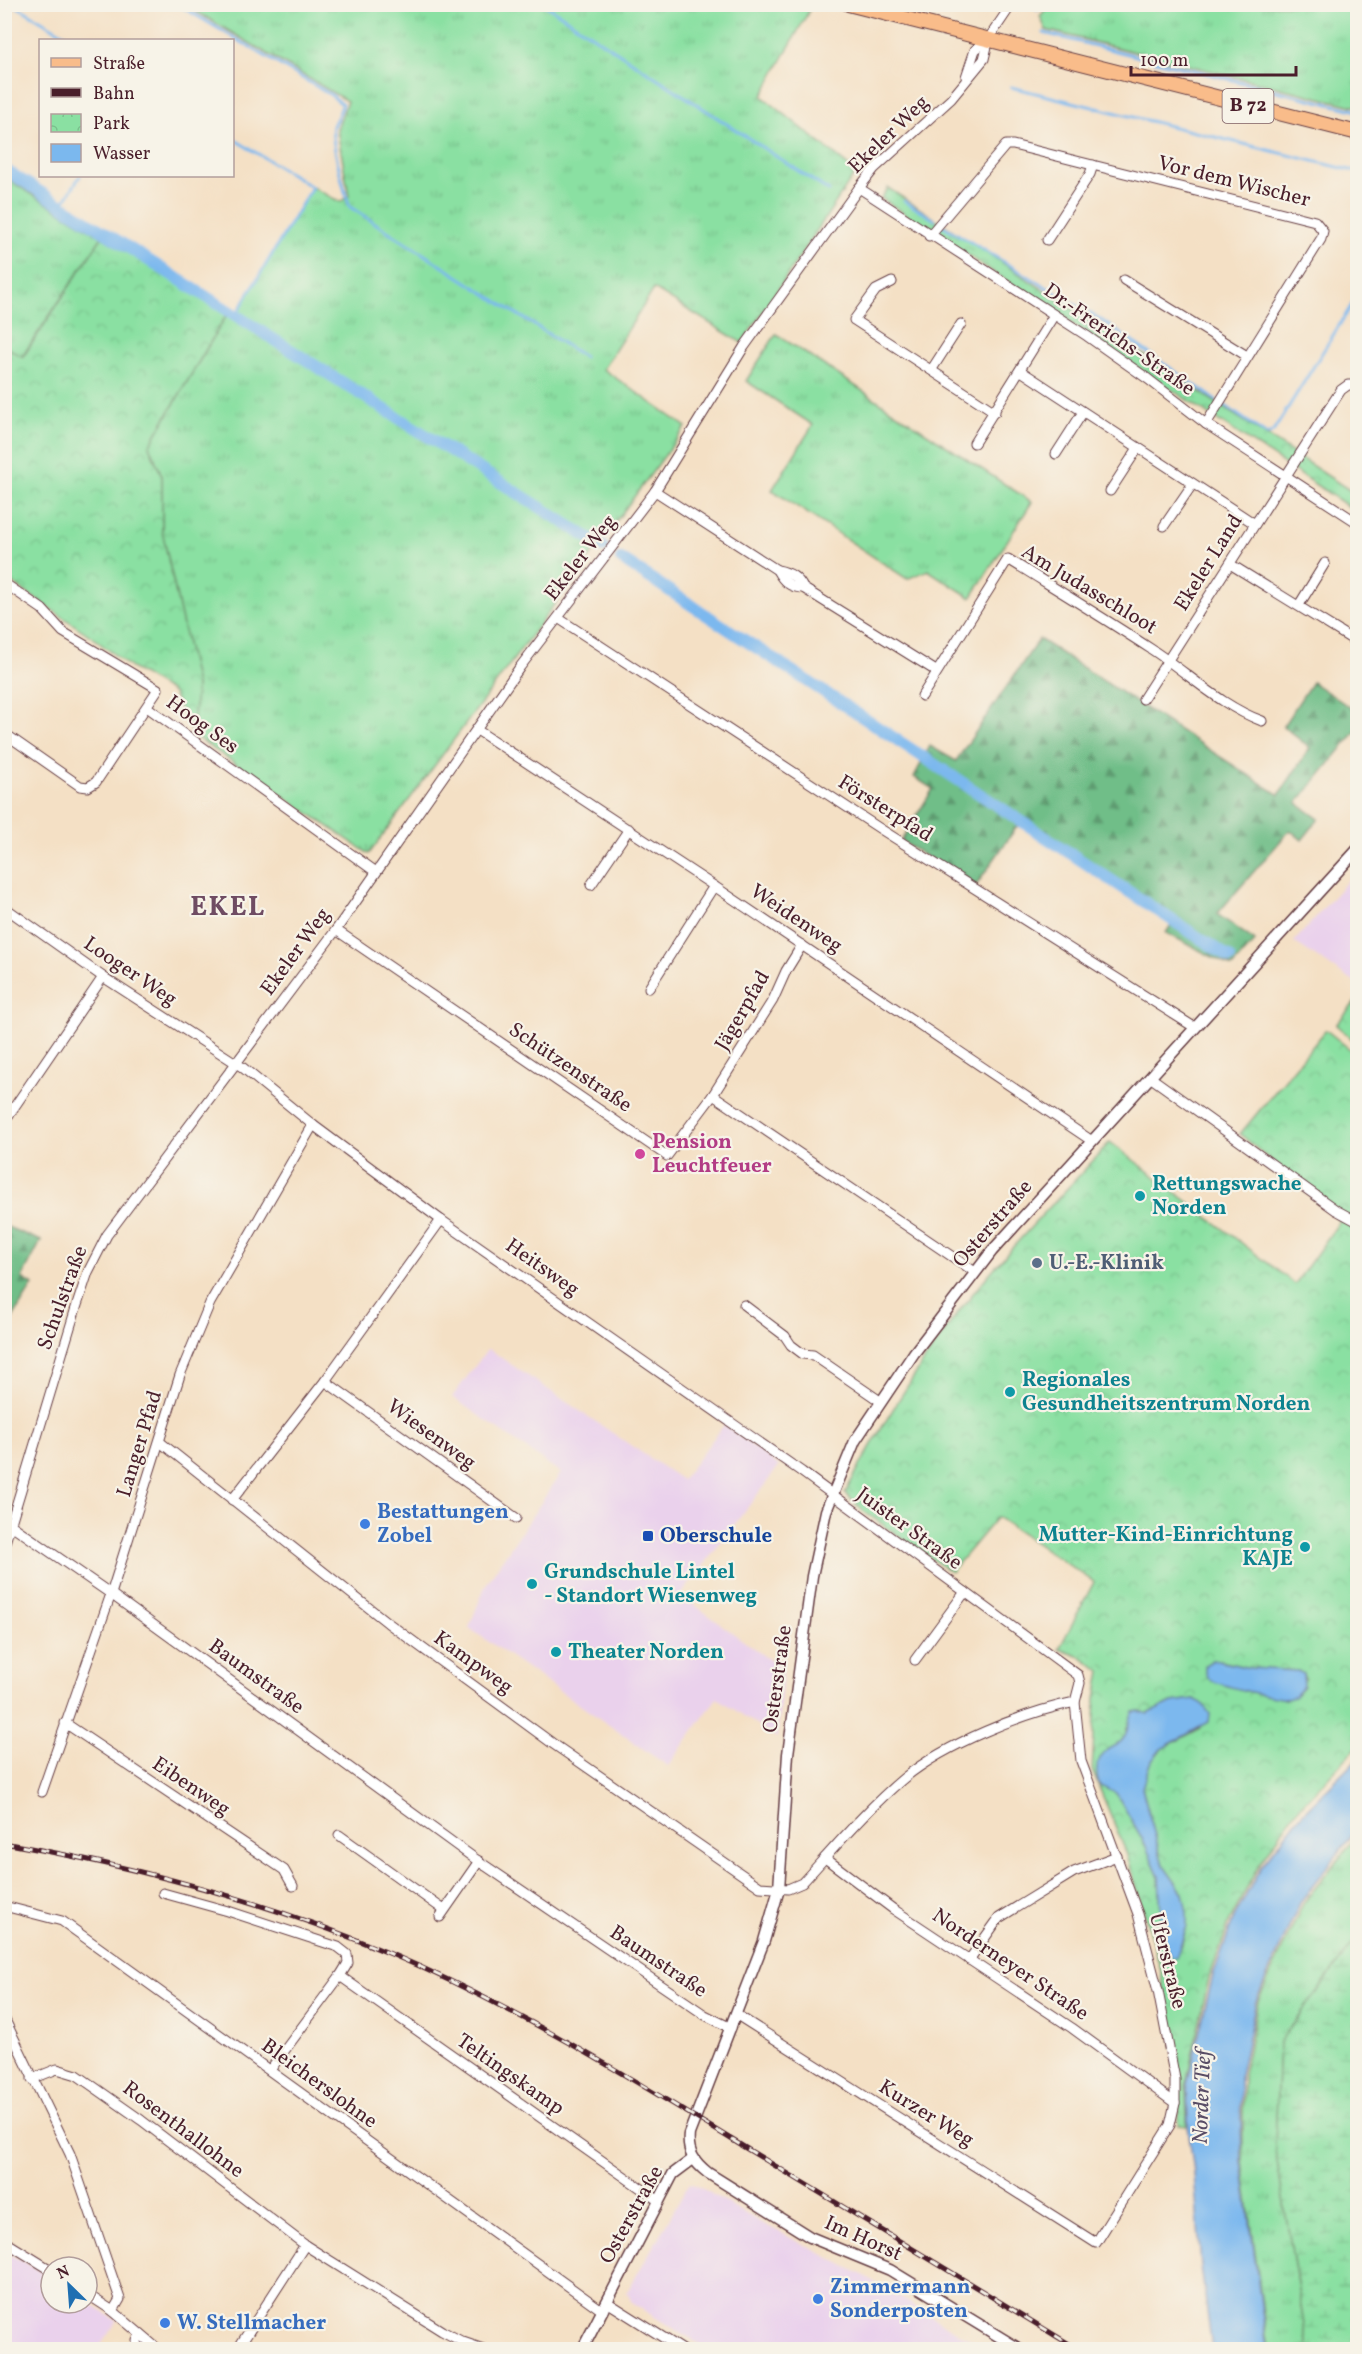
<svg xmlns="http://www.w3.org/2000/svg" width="1362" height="2354" font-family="Vollkorn,serif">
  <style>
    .built { fill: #ead1ec }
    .grass { fill: url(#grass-tufts); stroke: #6a8066; stroke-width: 1.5 }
    .forest { fill: url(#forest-firs); stroke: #5c6e5a; stroke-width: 1.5 }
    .wetland { fill: url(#wetland-marsh); stroke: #6a8066; stroke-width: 1.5 }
    .park { fill: url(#park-crowns); stroke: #6a8066; stroke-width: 1.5; fill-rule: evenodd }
    .water { fill: #7bb8ee; stroke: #626c8c; stroke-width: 1.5 }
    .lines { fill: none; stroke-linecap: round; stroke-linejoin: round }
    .stream { stroke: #7bb8ee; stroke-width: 3 }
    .canal { stroke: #7bb8ee; stroke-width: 12 }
    .minor-casing { stroke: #643c42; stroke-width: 11 }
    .tertiary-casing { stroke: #643c42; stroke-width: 13 }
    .primary-casing { stroke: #643c42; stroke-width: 16 }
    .minor { stroke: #fff; stroke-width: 9 }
    .tertiary { stroke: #fff; stroke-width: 10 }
    .primary { stroke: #f9bc8a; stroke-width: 14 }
    .rail-casing { stroke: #4a1f2b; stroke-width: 5 }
    .rail { stroke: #f7f3e8; stroke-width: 3; stroke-dasharray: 9; stroke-linecap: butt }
    .hotel-dot { fill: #d1479c; stroke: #f7f3e8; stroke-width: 2 }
    .culture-dot { fill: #0f9aa8; stroke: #f7f3e8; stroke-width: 2 }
    .service-dot { fill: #5c6f8a; stroke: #f7f3e8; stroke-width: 2 }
    .shop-dot { fill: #3f7fe0; stroke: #f7f3e8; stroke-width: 2 }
    .transit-dot { fill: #1a4fb4; stroke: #f7f3e8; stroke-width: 2 }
    .labels { text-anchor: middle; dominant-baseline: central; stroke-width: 4.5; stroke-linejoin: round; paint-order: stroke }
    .shield { fill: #f7f3e8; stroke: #7e5f64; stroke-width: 1.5 }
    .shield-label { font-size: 20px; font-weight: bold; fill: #4a1f2b }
    .street-label { font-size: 21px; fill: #4a1f2b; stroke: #f7f3e8 }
    .hotel-label { font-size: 21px; font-weight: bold; fill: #b23c85; stroke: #f7f3e8; text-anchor: start }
    .culture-label { font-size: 21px; font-weight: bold; fill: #0d838f; stroke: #f7f3e8; text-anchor: start }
    .service-label { font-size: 21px; font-weight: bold; fill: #4e5e75; stroke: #f7f3e8; text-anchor: start }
    .shop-label { font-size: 21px; font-weight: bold; fill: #366cbe; stroke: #f7f3e8; text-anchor: start }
    .transit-label { font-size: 21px; font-weight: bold; fill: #164399; stroke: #f7f3e8; text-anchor: start }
    .water-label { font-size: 22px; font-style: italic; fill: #594d66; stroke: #f7f3e8 }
    .district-label { font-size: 27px; font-weight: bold; letter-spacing: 1.5px; fill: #6f4c63; stroke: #f7f3e8 }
  </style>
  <defs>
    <pattern id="grass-tufts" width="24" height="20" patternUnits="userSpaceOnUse" patternTransform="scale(1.5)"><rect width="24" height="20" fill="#8ae0a2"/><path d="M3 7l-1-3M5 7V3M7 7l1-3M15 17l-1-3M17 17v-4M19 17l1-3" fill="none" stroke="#79c08c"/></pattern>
    <pattern id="forest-firs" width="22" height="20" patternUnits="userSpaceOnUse" patternTransform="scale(1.5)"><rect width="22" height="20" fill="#6fbe88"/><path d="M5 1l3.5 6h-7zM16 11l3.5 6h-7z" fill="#5d9a6f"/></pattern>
    <pattern id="wetland-marsh" width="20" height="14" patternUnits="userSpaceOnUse" patternTransform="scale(1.5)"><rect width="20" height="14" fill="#8ae0a2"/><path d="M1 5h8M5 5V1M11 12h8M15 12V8" fill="none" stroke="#79c08c"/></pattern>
    <pattern id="park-crowns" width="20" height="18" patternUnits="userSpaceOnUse" patternTransform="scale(1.5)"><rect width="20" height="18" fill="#8ae0a2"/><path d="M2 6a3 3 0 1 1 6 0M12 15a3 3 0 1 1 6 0" fill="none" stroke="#79c08c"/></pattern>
  </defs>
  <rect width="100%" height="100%" fill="#f7f3e8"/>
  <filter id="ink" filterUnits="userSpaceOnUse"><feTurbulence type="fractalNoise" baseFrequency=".0167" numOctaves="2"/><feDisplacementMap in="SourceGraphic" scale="12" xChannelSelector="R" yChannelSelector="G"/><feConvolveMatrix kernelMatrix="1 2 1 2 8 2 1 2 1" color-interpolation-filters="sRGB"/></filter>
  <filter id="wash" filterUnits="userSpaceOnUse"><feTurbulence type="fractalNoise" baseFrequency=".008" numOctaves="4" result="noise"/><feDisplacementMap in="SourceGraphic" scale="24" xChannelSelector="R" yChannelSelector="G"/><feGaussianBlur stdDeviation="1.35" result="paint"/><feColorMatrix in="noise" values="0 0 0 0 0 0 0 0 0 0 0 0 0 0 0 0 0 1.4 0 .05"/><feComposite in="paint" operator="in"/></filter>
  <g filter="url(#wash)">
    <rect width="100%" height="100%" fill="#f4e0c5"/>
    <!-- built -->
    <g class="built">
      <path d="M 1357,870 L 1357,984 L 1294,942 Z"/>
      <path d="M 488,1349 L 682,1480 L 724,1425 L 779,1466 L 681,1595 L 783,1670 L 777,1738 L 717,1698 L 668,1766 L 469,1628 L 485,1586 L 561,1473 L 452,1397 Z"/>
      <path d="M 693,2183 L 756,2220 L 859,2273 L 986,2349 L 707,2349 L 632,2303 L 627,2292 L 689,2184 Z"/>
      <path d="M 4,2251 L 51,2278 L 51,2303 L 87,2302 L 117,2321 L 98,2349 L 5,2349 Z"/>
    </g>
    <!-- grass -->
    <g class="grass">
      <path d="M 790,4 L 810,9 L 762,96 L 856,172 L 742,343 L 654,289 L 603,369 L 686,427 L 369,854 L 193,735 L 196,685 L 162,531 L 162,476 L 149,446 L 227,314 L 236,315 L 312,187 L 340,202 L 349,196 L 337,129 L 347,101 L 185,5 Z"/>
      <path d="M 1050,5 L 1357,5 L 1357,107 L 1046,30 L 1040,16 Z"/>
      <path d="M 4,177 L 102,237 L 22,357 L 5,346 Z"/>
      <path d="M 776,334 L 1032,502 L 971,598 L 928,570 L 907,579 L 772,490 L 813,425 L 746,381 Z"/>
      <path d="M 1357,1836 L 1357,1938 L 1279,2043 L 1275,2149 L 1308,2349 L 1268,2350 L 1243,2161 L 1243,2074 L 1258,2001 L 1304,1902 Z"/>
    </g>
    <!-- forest -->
    <g class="forest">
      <path d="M 1039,639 L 1279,795 L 1310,748 L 1283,726 L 1312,682 L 1357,712 L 1357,730 L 1297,803 L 1319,819 L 1302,840 L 1290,830 L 1217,914 L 1255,941 L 1232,967 L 1166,933 L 1174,920 L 1020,822 L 975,887 L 901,841 L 933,789 L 914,777 L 930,746 L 956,761 Z"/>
      <path d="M 5,1226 L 41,1241 L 22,1278 L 33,1285 L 7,1327 L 4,1325 Z"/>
    </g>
    <!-- wetland -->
    <path class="wetland" d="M 1357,1938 L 1357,2349 L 1308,2349 L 1275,2149 L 1279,2043 Z"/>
    <!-- park -->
    <g class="park">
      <path d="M 888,188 L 1357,495 L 1357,512 L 881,198 Z"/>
      <path d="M 102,237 L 227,314 L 149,446 L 162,476 L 162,531 L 196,685 L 193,735 L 172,692 L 131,668 L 92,637 L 5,578 L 4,346 L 23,357 Z"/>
      <path d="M 1357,1000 L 1357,1043 L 1336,1025 Z"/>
      <path d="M 1326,1030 L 1357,1055 L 1358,1597 L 1352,1617 L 1357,1600 L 1357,1747 L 1296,1811 L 1258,1867 L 1230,1921 L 1209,1978 L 1186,2084 L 1187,2126 L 1179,2125 L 1178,2074 L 1160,1967 L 1126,1852 L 1092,1770 L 1096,1699 L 1101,1671 L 1081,1657 L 1059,1649 L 1094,1582 L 997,1517 L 951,1572 L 863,1511 L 845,1493 C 878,1431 916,1370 957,1314 C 1003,1253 1059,1199 1110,1142 L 1295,1284 L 1340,1221 L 1240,1134 ZM 1220,1661 L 1251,1668 L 1298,1671 L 1303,1674 L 1305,1679 L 1286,1699 L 1224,1684 ZM 1194,1699 L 1201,1728 L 1161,1749 L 1150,1763 L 1142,1788 L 1163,1865 L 1183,1893 L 1187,1926 L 1181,1947 L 1163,1938 L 1159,1876 L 1144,1842 L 1116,1793 L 1100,1785 L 1119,1744 L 1125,1737 L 1127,1727 L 1140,1711 L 1148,1714 L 1172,1702 Z"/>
    </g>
    <!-- water -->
    <g class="water">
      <path d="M 1213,1660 L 1251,1668 L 1298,1671 L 1303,1674 L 1304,1686 L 1294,1697 L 1286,1699 C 1273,1697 1217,1686 1208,1678 C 1204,1674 1205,1670 1205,1665 Z"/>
      <path d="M 1194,1699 L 1202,1703 L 1210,1714 L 1209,1722 L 1161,1749 L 1150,1763 L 1142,1788 L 1163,1865 L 1183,1893 L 1187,1913 L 1187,1926 L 1176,1958 L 1170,1957 L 1162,1938 L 1159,1876 L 1144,1842 L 1116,1793 L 1100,1786 C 1094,1774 1096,1759 1107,1750 C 1112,1746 1119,1745 1123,1739 C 1128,1732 1129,1720 1133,1712 L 1139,1711 L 1148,1714 L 1172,1702 Z"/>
      <path d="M 1357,1759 L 1357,1829 L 1301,1901 L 1256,2001 L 1240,2075 L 1242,2161 L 1267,2349 L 1212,2349 L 1201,2266 L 1194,2173 L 1188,2126 L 1187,2084 L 1213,1975 L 1234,1918 L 1261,1867 L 1301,1815 Z"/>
    </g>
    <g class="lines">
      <!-- stream -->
      <g class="stream">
        <path d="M 13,4 L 74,40"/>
        <path d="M 177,4 L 331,95 L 342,104 C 341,113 336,118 333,126 C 330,138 345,194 350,207 L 584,357"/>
        <path d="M 544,4 L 829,191"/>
        <path d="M 1037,10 L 1041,4"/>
        <path d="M 1044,33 L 1358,111"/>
        <path d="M 1011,87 L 1358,172"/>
        <path d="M 232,138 L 312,187 L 236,315"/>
        <path d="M 904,201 L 935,220"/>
        <path d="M 62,205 L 80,176"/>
        <path d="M 942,225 L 1098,318 L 1216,400"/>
        <path d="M 1224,405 L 1267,435 L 1273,432 L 1358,295"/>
      </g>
      <!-- canal -->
      <g class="canal">
        <path d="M 4,169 L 603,547"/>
        <path d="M 621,559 L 1230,958"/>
      </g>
    </g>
  </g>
  <g filter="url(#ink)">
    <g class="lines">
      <defs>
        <g id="minor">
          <path d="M 966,77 L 975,50 L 989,38 L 1012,4"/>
          <path d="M 859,188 L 1087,336 L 1148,379 L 1206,424 L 1358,523"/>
          <path d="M 929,236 L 1006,145 L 1013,145 L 1315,221 L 1323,231 L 1321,239 L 1206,424"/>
          <path d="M 1047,240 L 1090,174 L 1093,165"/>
          <path d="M 1124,280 L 1247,356"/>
          <path d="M 892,282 L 876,290 L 854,320 L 995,412"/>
          <path d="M 932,369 L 961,324"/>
          <path d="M 1021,371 L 1255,524"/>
          <path d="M 974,443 L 1054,315"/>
          <path d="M 1056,454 L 1083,412"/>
          <path d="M 655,491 L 777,570 C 783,581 790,588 803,588 L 936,671"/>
          <path d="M 1110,491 L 1138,448"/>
          <path d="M 1164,526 L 1192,485"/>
          <path d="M 1230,564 L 1358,643"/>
          <path d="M 777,570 C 789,572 798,577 803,588"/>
          <path d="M 4,583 L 42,609 L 63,632 L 158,689 L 96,782 L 88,787 L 80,786 L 4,733"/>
          <path d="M 1299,605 L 1325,563"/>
          <path d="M 558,618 L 882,830 L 1194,1027"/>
          <path d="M 922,696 L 1008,559 C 1056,589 1104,618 1151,649 C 1188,673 1221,706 1262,721"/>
          <path d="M 1143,699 L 1341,390 L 1348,385 L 1358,385"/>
          <path d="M 147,707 L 376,872"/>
          <path d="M 477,730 L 714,886 L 1092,1141"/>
          <path d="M 591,885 L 629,829"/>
          <path d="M 4,907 L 103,977 L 242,1067 L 313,1125 L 441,1220 L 802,1472 L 1078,1675 L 1080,1683 L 1075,1702 L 1081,1761 L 1138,1914 L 1158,1991 L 1175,2079 L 1175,2103 L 1170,2125 L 1096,2243 L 737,2015"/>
          <path d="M 336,930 L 667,1156 L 713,1095 L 975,1272"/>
          <path d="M 649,988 L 714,886"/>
          <path d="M 1150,1077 L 1336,1210 L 1358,1222"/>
          <path d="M 713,1095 L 773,1000 L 786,971 L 802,945"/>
          <path d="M 4,1122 L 103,977"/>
          <path d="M 744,1305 L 785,1336 L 791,1345 L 803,1354 L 813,1355 L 880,1401"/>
          <path d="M 325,1381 L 516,1518"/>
          <path d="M 160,1442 L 388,1623 L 552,1743 L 760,1887 L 788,1889 L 802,1883 C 835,1847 867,1809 904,1778 C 946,1744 1022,1713 1075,1702"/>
          <path d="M 232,1500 L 325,1381 L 441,1220"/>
          <path d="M 4,1520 L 111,1594 L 474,1858 L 705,2015 L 731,2028"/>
          <path d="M 4,1546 L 75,1311 L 88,1272 L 107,1235 L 336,930 L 520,667 L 655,491 L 744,347 L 859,188 L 874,169 L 951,99 L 984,59 L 989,38"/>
          <path d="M 915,1660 L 965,1592"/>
          <path d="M 65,1723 L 284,1870 L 293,1886"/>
          <path d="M 42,1792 L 111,1594 L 180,1375 L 210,1303 L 313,1125"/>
          <path d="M 339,1835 L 444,1910"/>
          <path d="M 825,1858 L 893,1909 L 1072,2028 L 1175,2103"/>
          <path d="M 163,1893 L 228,1911 L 338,1947 L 347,1954 L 348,1963 L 340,1976 L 659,2201"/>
          <path d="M 4,1906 L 62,1921 L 603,2311"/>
          <path d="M 440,1917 L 479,1861"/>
          <path d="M 969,1960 L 999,1918 L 1074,1872 L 1117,1856"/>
          <path d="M 4,2018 L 70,2154 L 120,2299 L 113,2311"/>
          <path d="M 270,2070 L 340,1976"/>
          <path d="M 32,2079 L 57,2069 L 77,2075 L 141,2120 L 305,2245 L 442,2331 L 463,2342 L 486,2350"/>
          <path d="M 4,2241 L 51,2270"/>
          <path d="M 87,2294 L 113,2311 L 159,2350"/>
          <path d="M 607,2302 L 683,2350"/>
          <path d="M 138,2350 L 137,2340 L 141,2335"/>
          <path d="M 237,2350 L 305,2245"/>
        </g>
        <g id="tertiary">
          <path d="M 582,2350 L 673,2174 L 693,2159"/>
          <path d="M 1021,2350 L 890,2270 L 810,2237 L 708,2173 C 694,2162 687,2152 689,2134 L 764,1941 L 779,1889 L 788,1754 L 812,1576 L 826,1511 L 855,1441 L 914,1353 L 992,1251 L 1358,849"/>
        </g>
        <path id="primary" d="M 848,4 L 1358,133"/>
      </defs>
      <!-- minor casing -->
      <use href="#minor" class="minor-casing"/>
      <!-- tertiary casing -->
      <use href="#tertiary" class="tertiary-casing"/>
      <!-- primary casing -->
      <use href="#primary" class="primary-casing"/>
      <!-- minor -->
      <use href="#minor" class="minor"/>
      <!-- tertiary -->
      <use href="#tertiary" class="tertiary"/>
      <!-- primary -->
      <use href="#primary" class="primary"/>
      <defs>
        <path id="rail" d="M 4,1843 C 137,1867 267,1901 391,1954 C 513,2006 626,2075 739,2144 C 852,2212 966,2281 1079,2350"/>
      </defs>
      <!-- rail casing -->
      <use href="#rail" class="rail-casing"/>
      <!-- rail -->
      <use href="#rail" class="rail"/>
    </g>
  </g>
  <!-- markers -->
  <circle class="hotel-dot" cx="640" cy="1154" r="6"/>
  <g class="culture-dot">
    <circle cx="1140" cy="1196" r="6"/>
    <circle cx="1010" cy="1392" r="6"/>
    <circle cx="1305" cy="1547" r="6"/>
    <circle cx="532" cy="1584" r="6"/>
    <circle cx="556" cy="1652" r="6"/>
  </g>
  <circle class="service-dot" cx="1037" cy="1263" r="6"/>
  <g class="shop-dot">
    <circle cx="365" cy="1524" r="6"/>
    <circle cx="818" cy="2299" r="6"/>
    <circle cx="165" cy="2323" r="6"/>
  </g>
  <rect class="transit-dot" x="642" y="1530" width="12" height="12" rx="3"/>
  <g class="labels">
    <!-- shield labels -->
    <rect class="shield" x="1222.5" y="89" width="51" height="34" rx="4.5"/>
    <g class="shield-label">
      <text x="1248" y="106">B 72</text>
    </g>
    <!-- street labels -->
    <g class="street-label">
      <text transform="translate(889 135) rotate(-44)">Ekeler Weg</text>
      <text transform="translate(1234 182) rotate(14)">Vor dem Wischer</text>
      <text transform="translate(1119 340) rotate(35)">Dr.-Frerichs-Straße</text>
      <text transform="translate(581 558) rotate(-52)">Ekeler Weg</text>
      <text transform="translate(1209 563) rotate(-58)">Ekeler Land</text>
      <text transform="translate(1089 590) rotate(31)">Am Judasschloot</text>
      <text transform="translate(202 725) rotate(36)">Hoog Ses</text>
      <text transform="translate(885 809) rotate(32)">Försterpfad</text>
      <text transform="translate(796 919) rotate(34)">Weidenweg</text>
      <text transform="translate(296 952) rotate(-54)">Ekeler Weg</text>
      <text transform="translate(130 972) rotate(34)">Looger Weg</text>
      <text transform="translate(743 1011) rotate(-60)">Jägerpfad</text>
      <text transform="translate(570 1068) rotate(34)">Schützenstraße</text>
      <text transform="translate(993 1224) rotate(-49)">Osterstraße</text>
      <text transform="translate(542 1268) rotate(35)">Heitsweg</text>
      <text transform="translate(63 1298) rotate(-70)">Schulstraße</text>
      <text transform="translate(431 1435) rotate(36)">Wiesenweg</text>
      <text transform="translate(140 1444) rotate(-73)">Langer Pfad</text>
      <text transform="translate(909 1529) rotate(36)">Juister Straße</text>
      <text transform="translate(473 1663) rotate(36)">Kampweg</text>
      <text transform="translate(256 1677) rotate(36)">Baumstraße</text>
      <text transform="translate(778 1679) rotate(-82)">Osterstraße</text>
      <text transform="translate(191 1787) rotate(34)">Eibenweg</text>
      <text transform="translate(1167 1961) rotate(76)">Uferstraße</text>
      <text transform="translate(658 1962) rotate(34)">Baumstraße</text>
      <text transform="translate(1010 1965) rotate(34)">Norderneyer Straße</text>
      <text transform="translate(510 2075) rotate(35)">Teltingskamp</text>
      <text transform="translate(319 2084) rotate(36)">Bleicherslohne</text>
      <text transform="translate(926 2114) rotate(32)">Kurzer Weg</text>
      <text transform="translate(183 2130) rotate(37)">Rosenthallohne</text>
      <text transform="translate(632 2215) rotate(-61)">Osterstraße</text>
      <text transform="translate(863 2239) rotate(24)">Im Horst</text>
    </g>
    <!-- hotel labels -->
    <g class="hotel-label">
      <text x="652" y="1142">Pension<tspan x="652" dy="24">Leuchtfeuer</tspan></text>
    </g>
    <!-- culture labels -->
    <g class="culture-label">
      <text x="1152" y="1184">Rettungswache<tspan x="1152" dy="24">Norden</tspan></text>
      <text x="1022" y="1380">Regionales<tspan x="1022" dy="24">Gesundheitszentrum Norden</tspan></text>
      <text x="1293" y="1535" text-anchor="end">Mutter-Kind-Einrichtung<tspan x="1293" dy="24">KAJE</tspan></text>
      <text x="544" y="1572">Grundschule Lintel<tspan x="544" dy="24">- Standort Wiesenweg</tspan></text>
      <text x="568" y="1652">Theater Norden</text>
    </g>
    <!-- service labels -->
    <g class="service-label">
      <text x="1049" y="1263">U.-E.-Klinik</text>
    </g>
    <!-- shop labels -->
    <g class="shop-label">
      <text x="377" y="1512">Bestattungen<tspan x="377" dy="24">Zobel</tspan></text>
      <text x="830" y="2287">Zimmermann<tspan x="830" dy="24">Sonderposten</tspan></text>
      <text x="177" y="2323">W. Stellmacher</text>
    </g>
    <!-- transit labels -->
    <g class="transit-label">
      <text x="660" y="1536">Oberschule</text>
    </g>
    <!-- water labels -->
    <g class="water-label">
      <text transform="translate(1203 2097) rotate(-88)">Norder Tief</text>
    </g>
    <!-- district labels -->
    <g class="district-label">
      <text x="228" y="908">EKEL</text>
    </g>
  </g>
  <!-- margin -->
  <rect width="1362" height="2354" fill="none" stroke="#f7f3e8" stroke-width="24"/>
  <!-- legend -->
  <rect x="39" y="39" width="195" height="138" fill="#f7f3e8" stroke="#b29e9c" stroke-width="1.5"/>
  <rect x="51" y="58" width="30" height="9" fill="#f9bc8a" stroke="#b29e9c" stroke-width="1.5"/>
  <text x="93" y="69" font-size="18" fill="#4a1f2b">Straße</text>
  <rect x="51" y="88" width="30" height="9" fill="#4a1f2b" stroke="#b29e9c" stroke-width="1.5"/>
  <text x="93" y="99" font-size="18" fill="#4a1f2b">Bahn</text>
  <rect x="51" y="114" width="30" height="18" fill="url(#park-crowns)" stroke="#b29e9c" stroke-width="1.5"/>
  <text x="93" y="129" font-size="18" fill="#4a1f2b">Park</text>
  <rect x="51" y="144" width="30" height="18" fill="#7bb8ee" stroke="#b29e9c" stroke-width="1.5"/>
  <text x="93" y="159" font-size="18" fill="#4a1f2b">Wasser</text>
  <!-- north arrow -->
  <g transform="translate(69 2285) rotate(335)"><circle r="28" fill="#f7f3e8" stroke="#b29e9c" stroke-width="1.5"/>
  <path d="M0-4.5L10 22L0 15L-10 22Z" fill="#1f6fb2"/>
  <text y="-9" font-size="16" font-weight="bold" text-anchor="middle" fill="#4a1f2b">N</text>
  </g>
  <!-- scale -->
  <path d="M1131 66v9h165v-9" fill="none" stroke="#4a1f2b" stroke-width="3"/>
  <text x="1140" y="66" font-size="18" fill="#4a1f2b" stroke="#f7f3e8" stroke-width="4.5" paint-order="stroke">100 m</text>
</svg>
